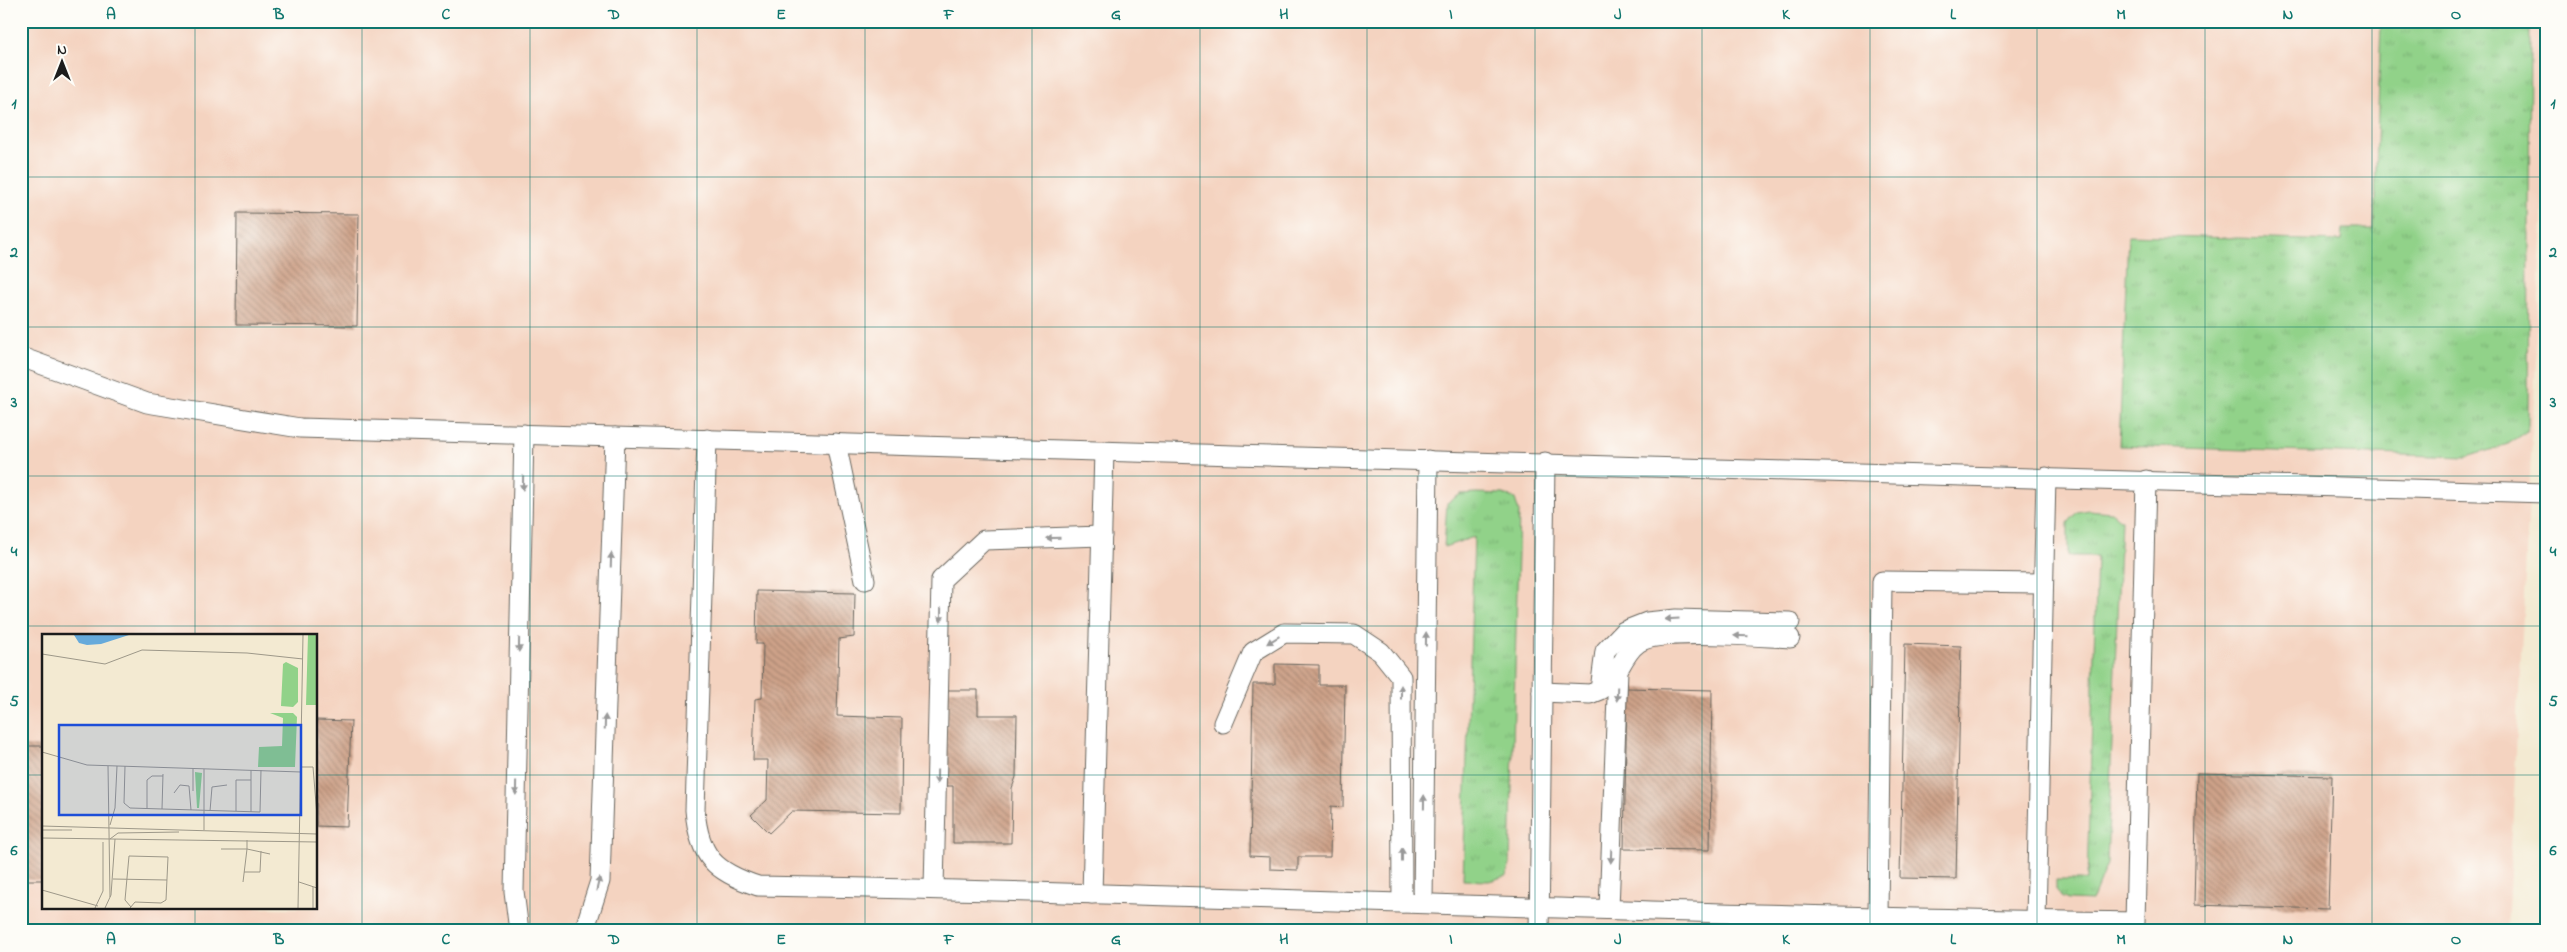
<svg xmlns="http://www.w3.org/2000/svg" width="2567" height="952" font-family="'Indie Flower',sans-serif">
  <style>
    .built { fill: #f4d3c0; fill-rule: evenodd }
    .grass { fill: url(#grass-tufts); stroke: #567752 }
    .building { fill: url(#building-back-hatch) }
    .lines { fill: none; stroke-linecap: round; stroke-linejoin: round }
    .service-casing { stroke: #67645c; stroke-width: 21 }
    .service { stroke: #fff; stroke-width: 19 }
    .oneway { fill: #999 }
    .grid { fill: none; stroke: #0f766e; stroke-width: 1; stroke-opacity: 0.55 }
    .inset-road { fill: none; stroke: #9d9889; stroke-width: 1 }
    .view { fill: #1d4ed8; fill-opacity: 0.15; stroke: #1d4ed8; stroke-width: 2.5 }
    .inset-edge { fill: none; stroke: #1c1c1c; stroke-width: 2.5 }
    .neatline { fill: none; stroke: #0f766e; stroke-width: 2 }
    .grid-label { font-size: 16px; text-anchor: middle; font-weight: bold; fill: #0f766e }
  </style>
  <defs>
    <pattern id="grass-tufts" width="24" height="20" patternUnits="userSpaceOnUse" patternTransform="scale(1.25)"><rect width="24" height="20" fill="#91d289"/><path d="M3 7l-1-3M5 7V3M7 7l1-3M15 17l-1-3M17 17v-4M19 17l1-3" fill="none" stroke="#7cb476"/></pattern>
    <pattern id="building-back-hatch" width="6" height="6" patternUnits="userSpaceOnUse" patternTransform="scale(1.25)"><rect width="6" height="6" fill="#cea289"/><path d="M-1 5l2 2M0 0l6 6M5-1l2 2" fill="none" stroke="#a6836f"/></pattern>
  </defs>
  <rect width="100%" height="100%" fill="#fdfcf7"/>
  <filter id="ink" filterUnits="userSpaceOnUse"><feTurbulence type="fractalNoise" baseFrequency=".02" numOctaves="2"/><feDisplacementMap in="SourceGraphic" scale="10" xChannelSelector="R" yChannelSelector="G"/><feConvolveMatrix kernelMatrix="1 2 1 2 8 2 1 2 1" color-interpolation-filters="sRGB"/></filter>
  <filter id="wash" filterUnits="userSpaceOnUse"><feTurbulence type="fractalNoise" baseFrequency=".0096" numOctaves="4" result="noise"/><feDisplacementMap in="SourceGraphic" scale="20" xChannelSelector="R" yChannelSelector="G"/><feGaussianBlur stdDeviation="1.12" result="paint"/><feColorMatrix in="noise" values="0 0 0 0 0 0 0 0 0 0 0 0 0 0 0 0 0 1.4 0 .05"/><feComposite in="paint" operator="in"/></filter>
  <g filter="url(#wash)">
    <rect width="100%" height="100%" fill="#f3ead2"/>
    <!-- built -->
    <path class="built" d="M 21,21 L 2546,21 L 2546,161 L 2507,931 L 21,931 ZM 44,636 L 316,636 L 316,908 L 44,908 Z"/>
    <!-- grass -->
    <g class="grass">
      <path d="M 2381,21 L 2530,21 L 2528,431 L 2508,444 L 2467,457 L 2119,446 L 2128,235 L 2341,241 L 2342,229 L 2374,229 Z"/>
      <path d="M 1476,493 L 1503,494 L 1515,499 L 1519,512 L 1510,865 L 1506,876 L 1489,881 L 1463,880 L 1474,537 L 1444,547 L 1447,503 L 1461,494 Z"/>
      <path d="M 2088,510 L 2111,512 L 2121,520 L 2107,864 L 2092,901 L 2068,900 L 2061,897 L 2056,889 L 2056,880 L 2087,880 L 2097,556 L 2068,556 L 2068,523 L 2077,512 Z"/>
    </g>
    <g id="blocks">
      <!-- building -->
      <g class="building">
        <path d="M 237,213 L 359,214 L 357,326 L 236,325 Z"/>
        <path d="M 757,591 L 855,593 L 854,637 L 839,639 L 837,716 L 902,718 L 901,813 L 792,811 L 769,833 L 751,815 L 767,800 L 768,760 L 753,760 L 755,699 L 762,698 L 763,644 L 756,644 Z"/>
        <path d="M 1905,644 L 1961,646 L 1956,879 L 1900,878 Z"/>
        <path d="M 1275,664 L 1319,665 L 1319,685 L 1345,685 L 1343,807 L 1331,806 L 1330,857 L 1298,857 L 1298,870 L 1270,869 L 1270,857 L 1250,856 L 1253,684 L 1275,684 Z"/>
        <path d="M 1627,688 L 1712,690 L 1710,850 L 1624,849 Z"/>
        <path d="M 947,690 L 978,690 L 978,715 L 1017,715 L 1016,777 L 1012,788 L 1011,843 L 953,843 L 953,786 L 946,786 Z"/>
        <path d="M 316,720 L 351,721 L 347,827 L 316,826 Z"/>
        <rect x="21" y="746" width="23" height="134"/>
        <path d="M 2197,773 L 2332,776 L 2328,909 L 2194,905 Z"/>
      </g>
    </g>
  </g>
  <g filter="url(#ink)">
    <use href="#blocks" fill-opacity="0" stroke="#67645c" stroke-width="1"/>
    <g class="lines">
      <defs>
        <g id="service">
          <path d="M 21,357 L 147,403 L 300,428 L 2546,493"/>
          <path d="M 707,439 L 695,810 C 699,857 715,872 758,886 C 1217,893 1676,916 2135,922 L 2146,480"/>
          <path d="M 836,443 L 865,580"/>
          <path d="M 1542,692 L 1590,694 L 1600,690 L 1605,651 L 1624,631 L 1647,622 L 1676,619 L 1790,622"/>
          <path d="M 1223,723 L 1253,652 L 1284,633 L 1354,634 L 1381,652 L 1401,677 L 1402,903"/>
          <path d="M 934,889 L 941,580 L 984,540 L 1102,536"/>
          <path d="M 1092,894 L 1104,451"/>
          <path d="M 1423,903 L 1428,460"/>
          <path d="M 1609,909 L 1618,670 C 1623,661 1629,649 1638,643 C 1659,628 1760,637 1790,638"/>
          <path d="M 1878,917 L 1882,581 L 2043,583"/>
          <path d="M 2036,920 L 2046,477"/>
          <path d="M 519,931 L 514,891 L 524,434"/>
          <path d="M 584,931 L 600,881 L 615,437"/>
          <path d="M 1539,931 L 1545,462"/>
        </g>
      </defs>
      <!-- service casing -->
      <use href="#service" class="service-casing"/>
      <!-- service -->
      <use href="#service" class="service"/>
    </g>
    <!-- one-way arrows -->
    <defs><path id="oneway-solid" d="M-6-.8H1V-3.2L6.5 0L1 3.2V.8H-6Z" transform="scale(1.25)"/></defs>
    <g class="oneway">
      <use href="#oneway-solid" transform="translate(523 483) rotate(91)"/>
      <use href="#oneway-solid" transform="translate(1053 538) rotate(178)"/>
      <use href="#oneway-solid" transform="translate(611 560) rotate(-88)"/>
      <use href="#oneway-solid" transform="translate(941 615) rotate(91)"/>
      <use href="#oneway-solid" transform="translate(1672 619) rotate(176)"/>
      <use href="#oneway-solid" transform="translate(1741 636) rotate(-178)"/>
      <use href="#oneway-solid" transform="translate(1426 639) rotate(-89)"/>
      <use href="#oneway-solid" transform="translate(1273 640) rotate(149)"/>
      <use href="#oneway-solid" transform="translate(519 645) rotate(91)"/>
      <use href="#oneway-solid" transform="translate(1401 692) rotate(-90)"/>
      <use href="#oneway-solid" transform="translate(1617 694) rotate(92)"/>
      <use href="#oneway-solid" transform="translate(605 722) rotate(-88)"/>
      <use href="#oneway-solid" transform="translate(937 777) rotate(91)"/>
      <use href="#oneway-solid" transform="translate(516 788) rotate(91)"/>
      <use href="#oneway-solid" transform="translate(1424 802) rotate(-89)"/>
      <use href="#oneway-solid" transform="translate(1402 855) rotate(-90)"/>
      <use href="#oneway-solid" transform="translate(1611 856) rotate(92)"/>
      <use href="#oneway-solid" transform="translate(598 884) rotate(-77)"/>
    </g>
  </g>
  <!-- grid -->
  <path class="grid" d="M 195,21 L 195,636M 362,21 L 362,931M 530,21 L 530,931M 697,21 L 697,931M 865,21 L 865,931M 1032,21 L 1032,931M 1200,21 L 1200,931M 1367,21 L 1367,931M 1535,21 L 1535,931M 1702,21 L 1702,931M 1870,21 L 1870,931M 2037,21 L 2037,931M 2205,21 L 2205,931M 2372,21 L 2372,931M 21,177 L 2546,177M 21,327 L 2546,327M 21,476 L 2546,476M 21,626 L 2546,626M 21,775 L 44,775M 316,775 L 2546,775M 195,908 L 195,931"/>
  <!-- overview -->
  <g transform="translate(42 634)">
    <rect width="275" height="275" fill="#f3ead2"/>
    <path d="M 266,1 L 275,1 L 275,71 L 264,71 ZM 244,28 L 256,34 L 256,68 L 251,73 L 239,72 L 241,30 ZM 228,79 L 251,79 L 255,83 L 253,133 L 216,133 L 217,113 L 240,112 L 241,84 ZM 153,138 L 160,139 L 157,174 L 155,174 Z" fill="#91d289"/>
    <path d="M 32,1 L 87,1 L 59,10 L 45,11 L 37,9 Z" fill="#66aadb"/>
    <path class="inset-road" d="M 0,20 L 63,30 L 100,16 L 205,19 L 261,25M 0,118 L 45,131 L 259,138M 66,132 L 68,263M 83,132 L 82,169 L 88,174 L 218,178 L 219,136M 259,133 L 271,133 L 275,182M 151,157 L 151,134M 132,159 L 138,151 L 147,152 L 149,176M 105,175 L 105,146 L 110,142 L 121,142M 120,175 L 121,140M 168,177 L 170,153 L 185,151M 194,177 L 194,146 L 209,146M 209,178 L 209,136M 68,191 L 73,174 L 75,132M 0,192 L 275,200M 0,196 L 30,196M 162,196 L 162,135M 0,204 L 275,208M 68,205 L 76,199 L 137,198M 179,215 L 205,215 L 205,206M 202,238 L 218,238 L 219,217M 71,245 L 125,246M 201,248 L 205,215 L 228,220M 257,248 L 275,254M 0,256 L 56,272M 53,274 L 61,257 L 61,208M 63,274 L 69,261 L 73,205M 88,274 L 93,268 L 119,269 L 124,266 L 126,223 L 87,222 L 83,266 L 89,273M 256,274 L 261,1M 271,274 L 271,253"/>
    <path class="view" d="M 17,91 L 259,91 L 259,181 L 17,181 Z"/>
    <rect width="275" height="275" class="inset-edge"/>
  </g>
  <!-- margin -->
  <rect width="2567" height="952" fill="none" stroke="#fdfcf7" stroke-width="55"/>
  <!-- north arrow -->
  <g transform="translate(62 62)" stroke="#fdfcf7" stroke-width="4" paint-order="stroke">
  <path d="M0-4L9 19L0 12L-9 19Z" fill="#1c1c1c"/>
  <text y="-8" font-size="14" font-weight="bold" text-anchor="middle" fill="#1c1c1c">N</text>
  </g>
  <rect x="28" y="28" width="2512" height="896" class="neatline"/>
  <g class="grid-label">
    <text x="111" y="19">A</text>
    <text x="279" y="19">B</text>
    <text x="446" y="19">C</text>
    <text x="614" y="19">D</text>
    <text x="781" y="19">E</text>
    <text x="949" y="19">F</text>
    <text x="1116" y="19">G</text>
    <text x="1284" y="19">H</text>
    <text x="1451" y="19">I</text>
    <text x="1618" y="19">J</text>
    <text x="1786" y="19">K</text>
    <text x="1953" y="19">L</text>
    <text x="2121" y="19">M</text>
    <text x="2288" y="19">N</text>
    <text x="2456" y="19">O</text>
    <text x="14" y="108">1</text>
    <text x="2553" y="108">1</text>
    <text x="14" y="257">2</text>
    <text x="2553" y="257">2</text>
    <text x="14" y="407">3</text>
    <text x="2553" y="407">3</text>
    <text x="14" y="556">4</text>
    <text x="2553" y="556">4</text>
    <text x="14" y="706">5</text>
    <text x="2553" y="706">5</text>
    <text x="14" y="855">6</text>
    <text x="2553" y="855">6</text>
    <text x="111" y="944">A</text>
    <text x="279" y="944">B</text>
    <text x="446" y="944">C</text>
    <text x="614" y="944">D</text>
    <text x="781" y="944">E</text>
    <text x="949" y="944">F</text>
    <text x="1116" y="944">G</text>
    <text x="1284" y="944">H</text>
    <text x="1451" y="944">I</text>
    <text x="1618" y="944">J</text>
    <text x="1786" y="944">K</text>
    <text x="1953" y="944">L</text>
    <text x="2121" y="944">M</text>
    <text x="2288" y="944">N</text>
    <text x="2456" y="944">O</text>
  </g>
</svg>
